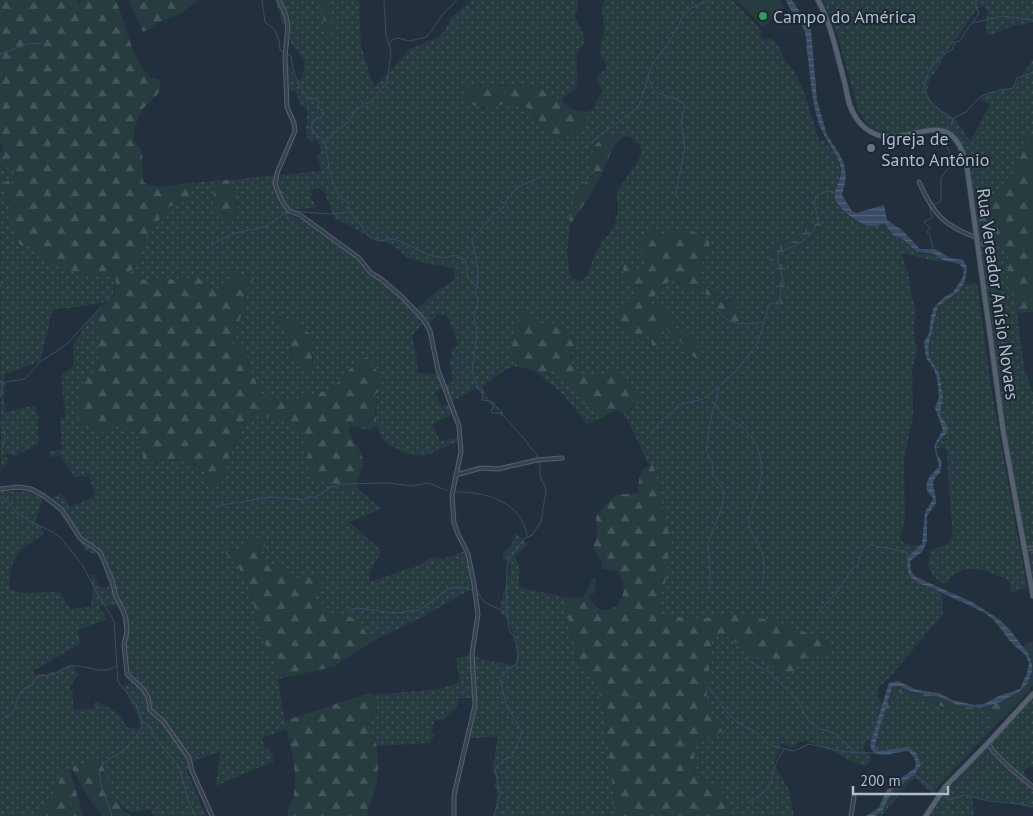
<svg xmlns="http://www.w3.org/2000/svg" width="1033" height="816" font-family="'PT Sans',sans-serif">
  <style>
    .grass { fill: url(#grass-dots); fill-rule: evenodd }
    .forest { fill: url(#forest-firs) }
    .wetland { fill: url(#wetland-marsh) }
    .pitch { fill: #263c3f }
    .water { fill: url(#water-rules) }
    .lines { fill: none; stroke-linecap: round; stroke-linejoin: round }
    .stream { stroke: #394c67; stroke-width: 1 }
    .street-casing { stroke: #565f6c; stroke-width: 5 }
    .primary-casing { stroke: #414a57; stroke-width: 6 }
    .street { stroke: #38414e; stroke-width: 3 }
    .primary { stroke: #56606e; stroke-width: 4.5 }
    .leisure-dot { fill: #2e9e5b; stroke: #1d2633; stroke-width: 2 }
    .worship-dot { fill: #6b7280; stroke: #1d2633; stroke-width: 2 }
    .labels { text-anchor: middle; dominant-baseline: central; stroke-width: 4; stroke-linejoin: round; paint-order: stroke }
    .poi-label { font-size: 18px; fill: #b4bcc9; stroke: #1d2633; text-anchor: start }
    .street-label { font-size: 18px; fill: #b4bcc9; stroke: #1d2633 }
  </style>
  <defs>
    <pattern id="grass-dots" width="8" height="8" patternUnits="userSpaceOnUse" patternTransform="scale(1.25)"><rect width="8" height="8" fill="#263c3f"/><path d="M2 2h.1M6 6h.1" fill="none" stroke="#435659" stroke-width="1.8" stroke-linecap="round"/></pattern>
    <pattern id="forest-firs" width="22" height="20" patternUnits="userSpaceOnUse" patternTransform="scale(1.25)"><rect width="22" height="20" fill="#263c3f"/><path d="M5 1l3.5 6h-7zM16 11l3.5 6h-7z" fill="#435659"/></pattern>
    <pattern id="wetland-marsh" width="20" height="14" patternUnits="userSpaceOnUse" patternTransform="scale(1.25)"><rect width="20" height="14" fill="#263c3f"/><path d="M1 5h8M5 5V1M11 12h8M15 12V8" fill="none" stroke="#435659"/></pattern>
    <pattern id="water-rules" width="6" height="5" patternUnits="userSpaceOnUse" patternTransform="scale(1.25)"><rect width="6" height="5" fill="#394c67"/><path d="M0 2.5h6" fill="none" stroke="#53647b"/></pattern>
  </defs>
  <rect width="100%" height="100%" fill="#242f3e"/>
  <!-- grass -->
  <g class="grass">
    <path d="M 275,0 L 320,0 L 333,34 L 331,0 L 359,0 L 361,45 L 372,82 L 375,86 L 396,65 L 409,49 L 438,38 L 445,30 L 451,18 L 472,0 L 578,0 L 577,11 L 575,16 L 583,33 L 585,41 C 583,46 578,50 577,55 C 575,66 579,77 576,87 C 574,94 566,92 562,99 L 550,98 L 544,88 L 506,84 L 496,85 L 490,83 L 475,84 L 481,109 C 493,107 508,101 519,104 C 542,112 542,148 569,135 C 576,131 585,123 588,116 L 587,112 L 593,110 L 596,101 L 603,92 L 602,87 L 597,83 C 597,76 600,72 606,69 L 607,65 L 600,54 L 600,50 L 604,31 L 602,9 L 605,0 L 732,0 L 761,30 L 761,36 L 764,39 L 767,40 L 769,38 C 780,43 780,49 784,59 C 787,63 791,67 794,71 C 806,92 812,118 819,141 L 825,140 L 838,160 L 841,167 L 841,171 L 835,195 L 837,202 L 852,219 L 875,226 L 884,223 L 889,231 L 898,238 L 904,240 L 914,250 L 920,254 L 934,253 L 944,260 L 939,262 L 903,253 L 902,254 L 910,280 L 911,294 L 916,310 L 914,330 L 917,351 L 912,371 L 913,418 L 904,459 L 905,520 L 900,539 L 905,544 L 921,546 L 908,557 C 903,581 926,585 942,594 L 943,614 L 889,678 L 878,687 L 877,696 L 882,704 L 871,740 L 867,740 L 863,750 L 870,755 L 871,759 L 866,766 L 855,763 L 833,751 L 805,740 L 791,747 L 783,743 L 781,744 L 774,764 L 789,790 L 794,816 L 730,816 C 730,806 724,789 714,784 C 707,781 702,781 696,776 L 694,753 L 696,745 L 707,738 L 719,725 L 712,717 L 706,704 L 712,639 L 716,636 L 725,635 L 745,647 L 799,664 L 808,655 L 822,654 L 828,641 C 803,632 766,617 740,614 C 730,613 721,617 710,618 C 693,619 677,617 660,615 L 659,599 L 667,577 L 665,518 L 653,465 L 649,465 L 626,416 L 639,400 L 626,378 L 610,373 L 593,377 L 583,375 L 575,369 L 571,361 L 574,341 L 561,323 L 536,324 L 528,310 L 523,312 C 514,328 509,348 515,366 L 507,369 L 482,386 L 486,396 L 503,412 L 502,418 L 476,388 L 451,402 L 444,388 L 435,392 L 442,407 L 450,403 L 453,414 L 432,424 L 440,441 L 460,437 L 460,442 C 451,443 443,448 434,452 C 417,461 396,450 382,440 C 381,434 378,430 377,425 C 375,416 377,409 377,401 C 376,392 377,383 378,373 L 375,371 L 372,362 L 363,361 L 355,365 L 330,392 L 319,392 L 296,401 L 288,402 L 275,397 L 264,396 C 257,389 250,368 248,358 L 231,346 L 247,299 C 244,290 247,286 254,279 L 239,274 L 235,269 L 234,279 L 229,286 L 222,290 L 213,288 L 207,284 L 189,278 L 174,280 L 162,277 L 148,281 L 141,279 L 129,272 L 134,268 L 147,237 L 168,207 L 189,199 L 192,186 L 188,183 L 214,181 L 213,207 L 220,218 L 236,219 L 238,202 L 228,180 L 321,171 L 317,155 L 321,151 L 317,139 L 310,142 C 301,127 310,120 306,106 L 300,105 L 296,90 L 287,92 L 282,66 L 285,55 L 296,81 L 301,79 L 304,71 L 304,61 L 287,36 ZM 616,134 L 623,137 L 627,136 C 635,140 640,144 642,152 L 635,166 L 617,191 L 618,210 L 614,227 L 607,237 L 603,240 L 594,256 L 588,275 L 581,281 L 572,278 L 569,270 L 567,252 L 570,225 L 569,219 L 581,186 L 595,172 ZM 318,188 L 325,192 C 327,201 332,209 334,218 L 375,239 L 393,245 L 408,258 L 428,264 L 453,268 L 455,280 C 443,285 425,301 415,311 L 370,273 L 362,263 L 342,247 L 302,220 L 289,215 L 290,211 L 317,207 L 310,197 L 313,195 L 310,191 ZM 816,222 L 822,226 C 807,242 806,250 784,251 L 781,254 L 786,263 L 785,272 L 789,277 C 788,283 781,286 783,292 L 767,306 L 779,295 L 777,287 L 777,283 L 772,276 L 777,269 L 776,266 L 779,242 L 785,241 L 791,244 L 793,243 L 797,234 ZM 687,229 L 705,236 C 704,246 696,274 700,280 C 706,288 716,292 720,301 L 731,300 L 737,307 L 737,312 L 717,314 L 717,301 L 714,297 L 711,294 L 705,293 L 695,287 L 689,291 L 680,286 L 675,279 L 672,279 L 646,300 L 659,308 L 672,323 L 672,326 L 695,358 L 680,341 L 671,336 L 667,326 L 664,327 L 655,345 L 650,339 L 650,333 L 648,332 L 637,339 L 620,324 L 633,302 L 637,299 L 637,287 L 633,284 L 633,267 C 639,271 643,269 647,264 L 647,258 L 645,254 L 653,231 L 667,237 ZM 438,314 L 448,317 L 458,345 L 452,349 L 452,358 L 449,361 L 454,381 L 444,385 L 440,374 L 418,373 L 417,360 L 412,336 L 423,324 L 426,326 L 429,324 ZM 277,316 L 290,320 L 313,339 L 312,345 L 313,364 L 292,357 C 291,344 286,326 274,320 Z"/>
    <path d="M 823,0 L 1033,0 L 1033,22 L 1010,27 L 989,36 C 988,34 986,29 986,27 C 985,18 991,14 984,6 L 978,8 L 945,54 L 935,73 L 931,77 L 927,90 L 931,101 L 942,111 L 954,117 L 967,137 L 971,141 L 990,104 L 980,100 L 985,93 L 996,91 L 1001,87 L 1010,89 L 1013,87 L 1033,60 L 1033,137 L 1025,138 C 1022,148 1020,160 1016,169 C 1009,181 989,204 974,205 C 972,189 970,164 964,149 C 941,96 883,169 858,109 L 837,34 Z"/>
    <path d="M 6,166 L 15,171 L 20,185 L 15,187 L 13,185 L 6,198 L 14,207 L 11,210 L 14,229 L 20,245 L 36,249 L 46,260 L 77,273 L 115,275 L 116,279 L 111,301 L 78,307 L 53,309 L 40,362 L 5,374 L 4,401 L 6,412 L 35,405 L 38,416 L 38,444 L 23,452 L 18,451 L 18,456 L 4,454 L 3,456 L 8,458 L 7,464 L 3,466 L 1,473 L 0,168 Z"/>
    <path d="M 997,246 L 1009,251 L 1010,259 L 1007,272 L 1017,312 L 1024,367 L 1033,394 L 1033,580 L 1025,550 L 996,387 L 979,248 Z"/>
    <path d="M 977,283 L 991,387 L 1027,588 L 1011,592 L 1010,583 L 1008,580 C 986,570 963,559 946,584 C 930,578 924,565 932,550 L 947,544 L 953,536 L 948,478 L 947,452 L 945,448 L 942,447 L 936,449 L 939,441 L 946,435 L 946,423 L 940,415 L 943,397 L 939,373 L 929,357 L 927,350 L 928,345 L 939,305 L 956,294 L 963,285 Z"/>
    <path d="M 93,315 L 99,331 L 98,362 L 95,370 L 83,384 L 78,424 L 94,426 L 96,428 C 107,429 109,426 117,426 C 122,426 126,428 133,428 L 142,443 L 143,459 L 146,462 L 185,460 L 208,474 L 206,484 L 228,457 L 248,419 L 255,411 C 268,415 300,424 306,437 C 309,444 307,449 308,456 C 309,461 319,474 322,479 L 330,477 C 337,489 342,490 356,487 L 381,509 L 349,522 L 381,550 C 378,562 367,568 370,582 L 422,564 L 432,557 L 443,559 L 466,551 L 476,586 L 421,618 L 379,638 L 379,636 L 366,633 C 361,623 343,614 332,613 L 320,600 L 312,599 L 310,597 L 316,591 L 290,573 L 283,566 L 270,566 L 264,564 L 260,551 L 265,549 L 264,542 L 243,545 L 236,553 L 228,547 L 233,562 L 238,566 L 252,594 L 256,617 L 271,653 L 278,679 L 286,729 L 262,738 L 265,749 L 269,748 L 274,761 L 216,786 L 220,752 L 193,761 L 187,771 L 206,816 L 155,816 L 149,809 C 125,816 129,808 111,798 L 102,765 L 88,763 L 73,766 L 73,771 L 68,770 L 60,777 C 58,789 47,801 39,810 L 40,816 L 0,816 L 0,491 L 30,492 L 43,498 L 35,523 L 41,525 L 43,535 C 18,550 9,558 9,589 L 23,593 L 60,592 L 70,609 L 91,607 L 93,591 L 91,575 L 95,574 L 99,587 L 107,588 L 109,586 L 101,559 L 97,555 L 85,550 L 67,522 L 52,505 L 50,500 L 60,493 L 71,507 L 95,496 L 89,476 L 75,477 L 60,456 L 50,457 L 49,451 L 62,449 L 60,418 L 65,417 L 61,375 L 73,366 L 74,360 L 73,345 ZM 117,605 C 132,629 116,666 130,683 L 123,686 L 138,716 L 140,729 L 126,727 C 121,712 109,707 95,701 L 93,709 L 73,709 L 73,695 L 70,687 L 78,674 L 73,663 C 57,671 53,674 35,674 L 33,671 L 81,643 L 77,631 L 107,619 L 99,606 Z"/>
    <path d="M 552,365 L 555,368 L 557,375 L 578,390 L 583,403 L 592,409 L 607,415 L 587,424 L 560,391 L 542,377 Z"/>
    <path d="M 516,533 L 528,544 L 515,557 L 519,565 L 519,587 L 564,597 L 576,658 L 589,669 L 594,676 L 602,701 L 613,788 L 614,816 L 493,816 L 498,795 L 494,785 L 497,779 L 492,770 L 498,736 L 466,739 L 476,702 L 474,698 L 458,698 L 457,707 L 444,719 L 435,720 L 431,733 L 435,735 L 430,743 L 377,746 L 374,736 L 368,732 L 367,716 L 375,719 L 377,707 L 373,695 L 438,689 L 460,682 L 456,659 L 471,654 L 482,659 L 513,665 C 524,654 513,629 506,618 C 504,616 502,615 501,612 C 497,604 511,577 510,564 L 503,558 L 503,553 L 512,544 Z"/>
    <path d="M 895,690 L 908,697 L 945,707 L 956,713 L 986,709 L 991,722 L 996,725 L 939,785 L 933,794 L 916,778 L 910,782 L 881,816 L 875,816 L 877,815 L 892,790 L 915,774 L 921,765 L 917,754 L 909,747 L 879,751 L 875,748 L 875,742 L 881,723 L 889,715 L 891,695 Z"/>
    <path d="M 1033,697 L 1033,767 L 1028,767 L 1024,771 L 1024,774 L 1033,786 L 1033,807 L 972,797 L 974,816 L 929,816 L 945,792 Z"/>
  </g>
  <!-- forest -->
  <g class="forest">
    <path d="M 0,0 L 76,0 L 80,4 L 82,0 L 115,0 C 129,27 128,54 151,78 L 157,78 C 168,91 149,101 142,110 C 138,117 132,133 134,141 C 136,145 139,148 142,151 L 143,181 C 152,191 176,184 188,183 L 192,186 L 192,192 L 189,199 L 168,207 L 147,237 L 134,268 L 129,272 L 141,279 L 148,281 L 162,277 L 174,280 L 196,277 C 211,286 221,298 233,279 L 231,274 L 231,268 L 235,269 L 239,274 L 244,274 L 249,273 L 253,274 L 254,279 C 247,286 244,290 247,299 L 231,345 C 248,349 245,354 250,368 C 252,373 260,393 264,396 L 275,397 L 288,402 L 296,401 L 319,392 L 330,392 C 339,382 357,357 370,357 L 379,376 L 380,389 L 375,395 L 377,401 L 375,411 L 377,426 L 370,430 L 351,426 L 348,430 C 352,442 363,450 363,463 C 363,471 356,478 356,487 L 342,490 L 335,485 L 330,477 L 320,480 L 314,479 C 299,462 318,446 298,428 L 255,411 L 248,419 L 233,446 L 223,476 L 210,487 L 207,487 L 208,474 C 201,470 195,463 187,461 C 176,457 160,465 146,462 L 143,459 L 142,443 L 133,428 C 115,429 116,422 99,435 L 96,435 L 96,428 L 94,426 L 78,424 L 77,407 L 83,384 L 95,370 L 98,362 L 99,331 L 93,315 L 105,303 L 111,301 L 115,289 L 116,279 L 115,276 L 77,273 L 56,266 L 46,260 L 36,249 L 20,245 L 18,242 L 9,215 L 14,207 L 6,198 L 3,183 L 9,180 L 15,187 L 19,185 C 18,173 13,165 0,168 L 0,153 L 3,150 L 0,142 Z"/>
    <path d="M 129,0 L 199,0 L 180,14 L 158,22 L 150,29 L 143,32 Z"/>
    <path d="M 320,0 L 331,0 L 333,34 L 331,39 L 328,39 L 327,36 Z"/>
    <path d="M 490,83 L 500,86 L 520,83 L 544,88 L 550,98 L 562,99 C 568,110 575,110 587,112 L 588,116 C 581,130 568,138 552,138 C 541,129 538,114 524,106 C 506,96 488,116 468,102 L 465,88 L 475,84 Z"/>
    <path d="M 616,134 L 623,137 L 613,147 L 603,172 L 589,197 L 570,225 C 567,206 581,184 595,172 C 587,151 595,138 616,134 Z"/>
    <path d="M 1033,137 L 1033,312 L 1020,313 L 1017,312 L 1007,272 L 1010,259 L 1009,251 L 997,246 L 979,248 L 974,205 C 989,204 1009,181 1016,169 C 1020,160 1022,148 1025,138 Z"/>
    <path d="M 228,180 L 237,197 L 236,219 L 220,218 L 213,212 L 214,181 Z"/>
    <path d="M 680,229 C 687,229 693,231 699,234 C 725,244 694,262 699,278 C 701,285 716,293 720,301 L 738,302 C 738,305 737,308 737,312 C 738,317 741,319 741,325 C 736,326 733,326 729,324 C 710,316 723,304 711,295 L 707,295 L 696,287 L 687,292 L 682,290 L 679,282 L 675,279 C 666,281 657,291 653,298 L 646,300 L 672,317 L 673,326 C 682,331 704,344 698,358 L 695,358 L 680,341 L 671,336 L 666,326 L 664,327 L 655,346 L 652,345 L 650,334 L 648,332 L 635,340 L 632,339 C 628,329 618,324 616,313 L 617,309 L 637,299 L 637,287 C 627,280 621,277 624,264 C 634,265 638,275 647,264 L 647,258 L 638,248 L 645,233 L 652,231 L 667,237 L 674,230 Z"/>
    <path d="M 525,310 L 528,310 L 537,324 L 546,322 L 550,324 L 557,322 L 561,323 L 574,341 C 574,347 570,354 571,360 C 571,364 573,367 577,370 C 596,386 604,368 617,372 C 628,375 637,392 639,403 L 633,405 L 626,416 L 617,410 L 607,415 L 592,409 L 583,403 L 578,390 L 560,381 L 553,365 L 542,377 L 535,371 L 515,366 C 509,349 512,324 525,310 Z"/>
    <path d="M 277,316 L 290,320 L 312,335 L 312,367 L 307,369 L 295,362 C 288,349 289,327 274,320 Z"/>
    <path d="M 653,464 L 669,533 L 667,577 L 659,599 L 661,615 C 677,617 694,619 711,618 C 721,617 730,613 741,614 C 757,616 824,635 832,646 L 830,651 L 822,654 L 808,655 L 792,673 L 785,675 L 725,635 L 716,636 L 712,639 L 706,704 L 722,731 C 716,735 710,736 704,739 C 691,747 694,763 696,776 C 702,781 707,781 714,784 C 724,789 730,806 730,816 L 614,816 L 613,788 L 602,701 L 594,676 L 589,669 L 576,658 L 564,597 L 583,598 L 593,578 L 596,578 L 595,592 L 589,597 C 605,629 638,596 617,570 L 613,571 L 602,569 L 602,563 L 593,548 L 597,535 L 596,517 L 606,504 L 616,495 L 638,493 C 639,481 638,468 653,464 Z"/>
    <path d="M 257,538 L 262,539 L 265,542 L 265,549 L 260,551 L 264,564 L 270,566 L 283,566 L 300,580 L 321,572 L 324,581 L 311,597 L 320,600 L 332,613 C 347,614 359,618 366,633 L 379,636 L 379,638 L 333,667 L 278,679 L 271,653 L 268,652 L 256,617 L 252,594 L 238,566 L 233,562 L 224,551 L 226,547 L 236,553 L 249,540 Z"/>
    <path d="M 1033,641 L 1033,684 L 1028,692 L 996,725 L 991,722 L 985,709 L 956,713 L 945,707 L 908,697 L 895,690 C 886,700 895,716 881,723 L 891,689 L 895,686 L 941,697 L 964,707 L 983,708 L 998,703 L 1017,694 L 1027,684 L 1031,675 L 1032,664 L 1030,657 L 1022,646 Z"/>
    <path d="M 372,692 L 377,707 L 375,719 L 368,716 C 364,733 376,734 377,749 C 378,760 379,774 376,785 C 374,796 368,805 367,816 L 288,816 C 287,808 293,802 294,794 C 298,769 290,745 284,721 Z"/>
    <path d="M 94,758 L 99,759 C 104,768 107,778 112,788 L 110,793 L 111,798 C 121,804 122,811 131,816 L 103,816 L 90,800 L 73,771 L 73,766 L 88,763 Z"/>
    <path d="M 66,770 L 70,771 L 71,773 L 83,816 L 40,816 L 39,807 L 49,799 L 58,785 L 62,772 Z"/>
  </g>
  <!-- wetland -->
  <path class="wetland" d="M 816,222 L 821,223 L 822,226 L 799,250 L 784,251 L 781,253 L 786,263 L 785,272 L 789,277 L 783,289 C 785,301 782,309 770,309 L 767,302 L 769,299 L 779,295 L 777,287 L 777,283 L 772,276 L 777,269 L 769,260 L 771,249 L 779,242 L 793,243 L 797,234 Z"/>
  <!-- pitch -->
  <path class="pitch" d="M 737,0 L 779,0 L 784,6 L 763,27 Z"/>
  <!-- water -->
  <path class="water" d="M 786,0 L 792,0 L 811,29 L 817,100 L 827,135 L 839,153 L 844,164 L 846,178 L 842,195 L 852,211 L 856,213 L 884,205 L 887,220 L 902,230 L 920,249 L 935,249 L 950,258 L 963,260 L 967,267 L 965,282 L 958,292 L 938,306 L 928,347 L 929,357 L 939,373 L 943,397 L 940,415 L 947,425 L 948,432 L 939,441 L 936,447 L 937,454 L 942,462 L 940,473 C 927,482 937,491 936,503 L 927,516 L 927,540 L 923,551 L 910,561 L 911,571 L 916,577 L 972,602 L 1000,620 L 1010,630 L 1029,655 L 1032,664 L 1032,671 L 1027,684 L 1019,692 L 998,703 L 980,708 L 957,705 L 941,697 L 914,692 L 898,686 L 892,687 L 876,740 L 875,748 L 879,751 L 909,747 L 917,754 L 921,765 L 915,774 L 892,790 L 883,810 L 875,816 L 866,816 L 879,808 L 885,793 L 889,787 L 915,768 L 916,764 L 914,757 L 908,751 C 896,752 867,763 871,741 L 889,683 L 898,681 L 917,690 L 939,693 L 952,700 L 974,705 L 984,704 L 999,696 L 1020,689 L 1027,673 L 1029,663 C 1027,653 1018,650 1012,643 C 1003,634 998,621 986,614 C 969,604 951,598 934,589 C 925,585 916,584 910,576 C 906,570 907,564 908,557 L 922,544 L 925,512 L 933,499 C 932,496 930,495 928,492 C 922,481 934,473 939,466 C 934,443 931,450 943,430 L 935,408 L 939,397 L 937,378 L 934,369 L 926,358 L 924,342 L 929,334 L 931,317 L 934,307 L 943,298 L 953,292 L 963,277 L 964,269 L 959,264 L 943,260 L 933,253 L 917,252 L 904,240 L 893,235 L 884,223 C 881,224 879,226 877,226 C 864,229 842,212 836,201 C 831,191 843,179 841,168 C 838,154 824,139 819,124 C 811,100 811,76 807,52 C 806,45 807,39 805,33 C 802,20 789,12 786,0 Z"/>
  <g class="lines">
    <!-- stream -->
    <g class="stream">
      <path d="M 262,0 L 265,22 L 275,30 L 279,41 L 280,50 L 291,56 C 293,73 298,86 309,99 L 313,98 L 319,101 L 318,107 L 324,113 L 321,118 L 314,120 L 311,127 L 317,136 L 324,139 C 329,159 329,194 349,203 C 347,215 364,225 368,236 L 379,241 L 394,239 L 400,241 L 429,255 L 445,258 L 455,255 L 465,260 L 468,278 L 477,287"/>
      <path d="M 973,23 L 1003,16 L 1033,20"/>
      <path d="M 389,45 L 392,40 L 397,38 L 410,41 L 426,37 L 432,31 L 442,15 L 457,0"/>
      <path d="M 0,54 L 28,44 L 42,43"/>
      <path d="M 648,75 C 649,79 650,84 652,87 C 659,99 676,94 685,106 L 681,121 L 685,148 L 675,196"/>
      <path d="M 953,120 C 946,113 936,109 929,100 C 916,82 935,57 952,50 L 955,42 L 960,41 C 965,30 973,23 979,13 L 976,8 L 976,0"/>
      <path d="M 951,125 L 954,118 L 966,112 L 980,97 L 989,93 L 1013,88 L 1017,78 L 1033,73"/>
      <path d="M 326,143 L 332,135 L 348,122 L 356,110 L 371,101 L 387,83 L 391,52 L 386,34 L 384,0"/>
      <path d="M 582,149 L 637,108 L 641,101 L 651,67 L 670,40 L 686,12 L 691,8 L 710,0"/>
      <path d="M 933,205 L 940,202 L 941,200 L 941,178 L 950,166 L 952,157 L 943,139"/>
      <path d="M 930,207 L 932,218 L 924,222 L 930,228 L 927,232 L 930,235 L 933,248"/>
      <path d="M 294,211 L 329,214 L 350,212"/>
      <path d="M 211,246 C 220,239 232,233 244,231 C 251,229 257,230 264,227 C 272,223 279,216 288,212"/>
      <path d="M 0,287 L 1,284"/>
      <path d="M 716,309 C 720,313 724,318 729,321 C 736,325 754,324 762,322"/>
      <path d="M 0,380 L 2,387 L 0,397"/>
      <path d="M 2,387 L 6,382 L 25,379 L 40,362 L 66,345 L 101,307"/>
      <path d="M 715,403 C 718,407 720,412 724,416 C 728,420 735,421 740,425 C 759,441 764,460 760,484 C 758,497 749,510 749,524 C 750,532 755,538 759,545 C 765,557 765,569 763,583"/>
      <path d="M 0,423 C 6,433 8,440 0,450"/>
      <path d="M 650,435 L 660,422 L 673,412 L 678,405 L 703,399 L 719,387 L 737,370 L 758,342 L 769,305 L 779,301 L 781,290 L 784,283 L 778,262 L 778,253 C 783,249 789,249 796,245 C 804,242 818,228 818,219 C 817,210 812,205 816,196 L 827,191 L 835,192"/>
      <path d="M 538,457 L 522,436 L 501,413 L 492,413 L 491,410 L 494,407 L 494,403 L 490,401 L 482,400 L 483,390 L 479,390 L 472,372 L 477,332 L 474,317 L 478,300 L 475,293 C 482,275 475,257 472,239 L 494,214 L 503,208 L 509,197 L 518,187 L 542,176"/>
      <path d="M 455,492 C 485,491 523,502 527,536"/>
      <path d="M 0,497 L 4,498 L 15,511 L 29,521 L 53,532 L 60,537 L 82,564 L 96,591 L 114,621 L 118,682 L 136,704 L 142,721 L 142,726 L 139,733 L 123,751 L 105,762 L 99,769 L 101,785 L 112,816"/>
      <path d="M 217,506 L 270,497 L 297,499 L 302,500 L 308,497 L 316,497 L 331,487 L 347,484 L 387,483 L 411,486 L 428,483 L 448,491"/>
      <path d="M 710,592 L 710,565 L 708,543 L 721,510 L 724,496 L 723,489 L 713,476 L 712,462 L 706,451 L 710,422 L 719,388"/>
      <path d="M 478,593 L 484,602 L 505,612"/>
      <path d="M 350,610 L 357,608 L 395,613 L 420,610 L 448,589 L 457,587 L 473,590"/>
      <path d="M 816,615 L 837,592 L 852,569 L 858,565 C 860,557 862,548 871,545 L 902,551 L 906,552 L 909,559"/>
      <path d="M 745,659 L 769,672 L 797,700 L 809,721 L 820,729 L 835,733 L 855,752"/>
      <path d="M 709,688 L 725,710 L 737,722 L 759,734 L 769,745 L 794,751 L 809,744 L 846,752 L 874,753"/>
      <path d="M 0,721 L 14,711 L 17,699 L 23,689 L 32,685 L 39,676 C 43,675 47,676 51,675 C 59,673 64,666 73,666 C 89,665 101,676 116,666"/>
      <path d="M 142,721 L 151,727 L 154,736 L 179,767 L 189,803 L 196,816"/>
      <path d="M 914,775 L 917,776 L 933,789"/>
      <path d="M 943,797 L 949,800 L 965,795 L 989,801 L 1019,804 L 1033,807"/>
      <path d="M 748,802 C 783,787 765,772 784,750"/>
      <path d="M 494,816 L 500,794 L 495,768 L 503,760 L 512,757 L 522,732 L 506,704 L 500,679 L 508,669 L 517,664 L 518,656 L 516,644 L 514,636 L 510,632 L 506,610 L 507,567 L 510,558 L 521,543 L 525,538 L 532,535 L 541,522 L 546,490 L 544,484 L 540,477 L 540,463"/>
    </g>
    <defs>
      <g id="street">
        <path d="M 279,0 L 286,16 L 288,26 L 285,57 L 287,107 L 294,123 L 295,131 L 277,173 L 275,184 L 282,201 L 289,211 L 300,215 L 359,258 L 371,273 L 381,279 L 402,297 L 424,320 L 430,331 L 438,370 L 459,426 L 461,452 L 452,495 L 454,523 L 458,534 L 468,554 L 474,584 L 478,614 L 472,654 L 475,705 L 454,795 L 454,816"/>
        <path d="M 919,182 C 934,215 943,225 977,238"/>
        <path d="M 456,475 L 481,468 L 498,469 L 537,460 L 562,458"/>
        <path d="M 0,489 L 19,487 L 31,489 L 44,496 L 62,510 L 80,538 L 100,552 L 112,580 L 116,597 L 123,610 L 126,619 L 127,632 L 124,644 L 127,674 L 144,690 L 148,697 L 150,710 L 163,721 L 189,758 L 192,771 L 212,816"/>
        <path d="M 1024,549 L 1033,548"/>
        <path d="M 988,743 L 993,751 L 1010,768 L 1033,787"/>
        <path d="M 851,816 L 854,797"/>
      </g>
      <g id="primary">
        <path d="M 818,0 C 832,26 837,55 845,84 C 847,95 849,107 855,116 C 859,123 864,128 871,132 C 908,153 951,96 967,167 L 1003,430 L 1033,596"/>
        <path d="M 926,816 L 945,787 L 988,743 L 1033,694"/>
      </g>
    </defs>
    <!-- street casing -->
    <use href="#street" class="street-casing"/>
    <!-- primary casing -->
    <use href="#primary" class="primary-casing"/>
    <!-- street -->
    <use href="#street" class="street"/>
    <!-- primary -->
    <use href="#primary" class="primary"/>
  </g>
  <!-- markers -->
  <circle class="leisure-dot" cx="763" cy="16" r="5"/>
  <circle class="worship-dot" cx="871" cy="148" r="5"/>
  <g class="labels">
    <!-- poi labels -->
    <g class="poi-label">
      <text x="773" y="16">Campo do América</text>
      <text x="881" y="138">Igreja de<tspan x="881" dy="21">Santo Antônio</tspan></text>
    </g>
    <!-- street labels -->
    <g class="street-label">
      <text transform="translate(998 294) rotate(82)">Rua Vereador Anísio Novaes</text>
    </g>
  </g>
  <!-- scale -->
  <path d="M853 786v8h95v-8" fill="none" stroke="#b4bcc9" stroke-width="2.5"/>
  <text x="860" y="786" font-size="15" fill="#b4bcc9" stroke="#1d2633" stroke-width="4" paint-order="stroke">200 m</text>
</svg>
